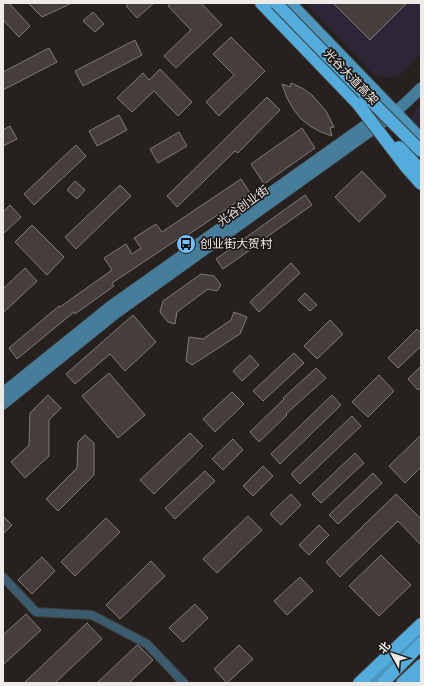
<svg xmlns="http://www.w3.org/2000/svg" width="424" height="686" font-family="'Space Grotesk','Noto Sans SC',sans-serif">
  <style>
    .industrial { fill: #2d2636 }
    .building { fill: #453e3d; stroke: #817a78 }
    .lines { fill: none; stroke-linecap: round; stroke-linejoin: round }
    .street-casing { stroke: #423d3a; stroke-width: 10 }
    .secondary-casing { stroke: #423d3a; stroke-width: 12 }
    .primary-casing { stroke: #423d3a; stroke-width: 14 }
    .highway-casing { stroke: #423d3a; stroke-width: 14 }
    .street { stroke: #3b5c6f; stroke-width: 8 }
    .secondary { stroke: #467d9b; stroke-width: 11 }
    .primary { stroke: #4d96bd; stroke-width: 12 }
    .highway { stroke: #53acdc; stroke-width: 12 }
    .highway-bridge-casing { stroke: #423d3a; stroke-width: 14; stroke-linecap: butt }
    .highway-bridge { stroke: #53acdc; stroke-width: 12 }
    .labels { text-anchor: middle; dominant-baseline: central; stroke-width: 3.5; stroke-linejoin: round; paint-order: stroke }
    .street-label { font-size: 12px; fill: #edeae7; stroke: #1d1815 }
    .poi-label { font-size: 12px; fill: #edeae7; stroke: #1d1815; text-anchor: start }
  </style>
  <rect width="100%" height="100%" fill="#26211e"/>
  <!-- industrial -->
  <g class="industrial">
    <path d="M 306,3 L 421,3 L 421,54 L 401,74 L 385,78 L 373,74 Z"/>
    <path d="M 421,105 L 421,142 L 409,122 L 416,110 Z"/>
  </g>
  <!-- building -->
  <g class="building">
    <path d="M 3,3 L 9,3 L 30,26 L 19,37 L 3,20 Z"/>
    <path d="M 28,3 L 72,3 L 42,17 Z"/>
    <path d="M 129,3 L 154,3 L 137,18 L 126,6 Z"/>
    <path d="M 171,3 L 201,3 L 222,25 L 176,68 L 164,56 L 191,30 L 168,6 Z"/>
    <path d="M 333,3 L 407,3 L 370,40 Z"/>
    <path d="M 93,12 L 104,24 L 95,32 L 83,21 Z"/>
    <path d="M 231,37 L 265,71 L 219,116 L 206,102 L 234,75 L 213,54 Z"/>
    <path d="M 135,40 L 142,55 L 83,86 L 75,71 Z"/>
    <path d="M 49,48 L 57,62 L 3,90 L 3,72 Z"/>
    <path d="M 160,69 L 192,102 L 178,116 L 154,91 L 132,112 L 117,98 L 143,73 L 149,80 Z"/>
    <path d="M 291,83 L 302,88 L 312,95 L 326,111 L 334,127 L 330,128 L 332,136 L 321,132 L 310,126 L 301,119 L 294,110 L 287,98 L 282,84 L 290,87 Z"/>
    <path d="M 267,97 L 280,110 L 238,153 L 235,151 L 177,207 L 167,196 L 224,140 Z"/>
    <path d="M 119,115 L 127,130 L 97,146 L 89,131 Z"/>
    <path d="M 10,126 L 17,139 L 3,146 L 3,130 Z"/>
    <path d="M 302,128 L 315,148 L 264,184 L 251,164 Z"/>
    <path d="M 179,132 L 187,146 L 158,163 L 150,149 Z"/>
    <path d="M 76,145 L 86,156 L 34,205 L 24,194 Z"/>
    <path d="M 362,171 L 386,196 L 359,222 L 335,197 Z"/>
    <path d="M 241,179 L 250,193 L 179,241 L 178,239 L 112,283 L 114,286 L 75,314 L 74,312 L 17,359 L 9,348 L 59,306 L 60,307 L 112,270 L 104,258 L 126,244 L 132,254 L 141,248 L 134,238 L 156,224 L 162,232 Z"/>
    <path d="M 75,181 L 85,190 L 77,199 L 67,190 Z"/>
    <path d="M 120,185 L 131,196 L 76,249 L 65,237 Z"/>
    <path d="M 305,195 L 312,205 L 264,239 L 264,240 L 223,269 L 216,259 Z"/>
    <path d="M 10,205 L 21,217 L 3,234 L 3,212 Z"/>
    <path d="M 32,225 L 64,257 L 47,275 L 15,242 Z"/>
    <path d="M 291,263 L 300,273 L 259,312 L 250,302 Z"/>
    <path d="M 25,268 L 37,281 L 3,313 L 3,289 Z"/>
    <path d="M 201,274 L 214,276 L 221,285 L 217,291 L 208,289 L 177,312 L 175,324 L 168,322 L 160,312 L 163,301 Z"/>
    <path d="M 305,293 L 317,305 L 310,311 L 298,300 Z"/>
    <path d="M 234,312 L 247,317 L 240,334 L 192,365 L 186,361 L 189,337 L 203,339 L 231,320 Z"/>
    <path d="M 133,315 L 156,342 L 125,371 L 110,354 L 75,384 L 66,374 Z"/>
    <path d="M 330,320 L 343,334 L 317,359 L 304,346 Z"/>
    <path d="M 417,329 L 421,333 L 421,346 L 398,368 L 388,358 Z"/>
    <path d="M 294,353 L 304,363 L 263,401 L 253,391 Z"/>
    <path d="M 250,355 L 259,365 L 242,381 L 233,371 Z"/>
    <path d="M 421,366 L 421,387 L 418,390 L 408,379 Z"/>
    <path d="M 316,368 L 326,378 L 286,414 L 287,415 L 259,442 L 250,432 L 284,399 L 283,398 Z"/>
    <path d="M 109,373 L 145,415 L 118,438 L 82,396 Z"/>
    <path d="M 379,375 L 394,391 L 368,417 L 352,402 Z"/>
    <path d="M 232,392 L 244,404 L 215,432 L 203,419 Z"/>
    <path d="M 48,395 L 61,408 L 49,420 L 49,456 L 25,478 L 11,462 L 29,445 L 30,413 Z"/>
    <path d="M 332,395 L 341,405 L 280,464 L 271,454 Z"/>
    <path d="M 352,416 L 361,426 L 300,484 L 291,474 Z"/>
    <path d="M 190,433 L 203,446 L 154,494 L 140,480 Z"/>
    <path d="M 85,435 L 94,443 L 94,475 L 58,511 L 46,499 L 77,468 L 78,442 Z"/>
    <path d="M 421,435 L 421,467 L 405,483 L 389,466 Z"/>
    <path d="M 233,439 L 243,450 L 223,470 L 212,459 Z"/>
    <path d="M 355,453 L 364,463 L 321,503 L 312,494 Z"/>
    <path d="M 263,466 L 273,476 L 253,496 L 243,486 Z"/>
    <path d="M 205,471 L 215,481 L 175,519 L 165,508 Z"/>
    <path d="M 373,473 L 382,483 L 338,524 L 329,515 Z"/>
    <path d="M 291,494 L 301,505 L 281,525 L 270,514 Z"/>
    <path d="M 396,494 L 421,519 L 421,545 L 398,521 L 340,577 L 326,562 Z"/>
    <path d="M 3,516 L 12,525 L 3,534 Z"/>
    <path d="M 248,516 L 262,530 L 217,573 L 203,559 Z"/>
    <path d="M 106,518 L 120,532 L 75,576 L 61,562 Z"/>
    <path d="M 319,525 L 329,535 L 309,555 L 299,545 Z"/>
    <path d="M 381,555 L 411,585 L 379,616 L 349,586 Z"/>
    <path d="M 42,557 L 55,571 L 32,594 L 18,580 Z"/>
    <path d="M 151,561 L 165,576 L 120,619 L 106,605 Z"/>
    <path d="M 300,577 L 313,591 L 287,615 L 274,601 Z"/>
    <path d="M 195,604 L 208,618 L 183,642 L 169,628 Z"/>
    <path d="M 26,614 L 41,630 L 3,665 L 3,635 Z"/>
    <path d="M 87,623 L 102,639 L 55,683 L 24,683 Z"/>
    <path d="M 137,645 L 140,647 L 153,660 L 129,683 L 97,683 Z"/>
    <path d="M 239,645 L 253,659 L 227,683 L 214,669 Z"/>
  </g>
  <g class="lines">
    <defs>
      <path id="street" d="M 3,577 L 36,612 L 92,615 L 147,644 L 184,683"/>
      <g id="secondary">
        <path d="M 3,393 L 111,306 L 390,108"/>
        <path d="M 3,404 L 116,313 L 366,134 C 386,122 404,105 421,88"/>
      </g>
      <g id="primary">
        <path d="M 290,3 L 421,139"/>
        <path d="M 370,683 L 421,636"/>
      </g>
      <g id="highway">
        <path d="M 261,3 L 358,104"/>
        <path d="M 359,683 L 421,624"/>
        <path d="M 383,683 L 421,644"/>
        <path d="M 402,683 L 421,665"/>
        <path d="M 414,683 L 421,677"/>
      </g>
    </defs>
    <!-- street casing -->
    <use href="#street" class="street-casing"/>
    <!-- secondary casing -->
    <use href="#secondary" class="secondary-casing"/>
    <!-- primary casing -->
    <use href="#primary" class="primary-casing"/>
    <!-- highway casing -->
    <use href="#highway" class="highway-casing"/>
    <!-- street -->
    <use href="#street" class="street"/>
    <!-- secondary -->
    <use href="#secondary" class="secondary"/>
    <!-- primary -->
    <use href="#primary" class="primary"/>
    <!-- highway -->
    <use href="#highway" class="highway"/>
    <defs>
      <g id="highway-bridge">
        <path d="M 276,3 L 380,110 L 421,151"/>
        <path d="M 358,104 L 406,167 L 421,184"/>
        <path d="M 399,147 L 421,170"/>
      </g>
    </defs>
    <!-- highway-bridge casing -->
    <use href="#highway-bridge" class="highway-bridge-casing"/>
    <!-- highway-bridge -->
    <use href="#highway-bridge" class="highway-bridge"/>
  </g>
  <!-- icons -->
  <defs>
    <symbol id="bus-disc" viewBox="-11 -11 22 22"><circle r="9.5" fill="#78bff7" stroke="#1d1815"/><path d="M-5-6H5V4H4V6H2V4H-2V6H-4V4H-5ZM-3.5-4V0h7V-4ZM-3.5 1.2v1.5H-2V1.2ZM2 1.2v1.5H3.5V1.2Z" fill="#111"/></symbol>
  </defs>
  <g fill-rule="evenodd">
    <use href="#bus-disc" x="175" y="233" width="22" height="22"/>
  </g>
  <g class="labels">
    <!-- street labels -->
    <g class="street-label">
      <text transform="translate(351 77) rotate(46)">光谷大道高架</text>
      <text transform="translate(243 206) rotate(-36)">光谷创业街</text>
    </g>
    <!-- poi labels -->
    <g class="poi-label">
      <text x="200" y="244">创业街大贺村</text>
    </g>
  </g>
  <!-- border -->
  <rect width="424" height="686" fill="none" stroke="#edeae7" stroke-width="8"/>
  <!-- north arrow -->
  <g transform="translate(392 654) rotate(310)" stroke="#1d1815" stroke-width="3" paint-order="stroke">
  <path d="M0-3L7 15L0 10L-7 15Z" fill="#edeae7"/>
  <text y="-6" font-size="11" font-weight="bold" text-anchor="middle" fill="#edeae7">北</text>
  </g>
</svg>
